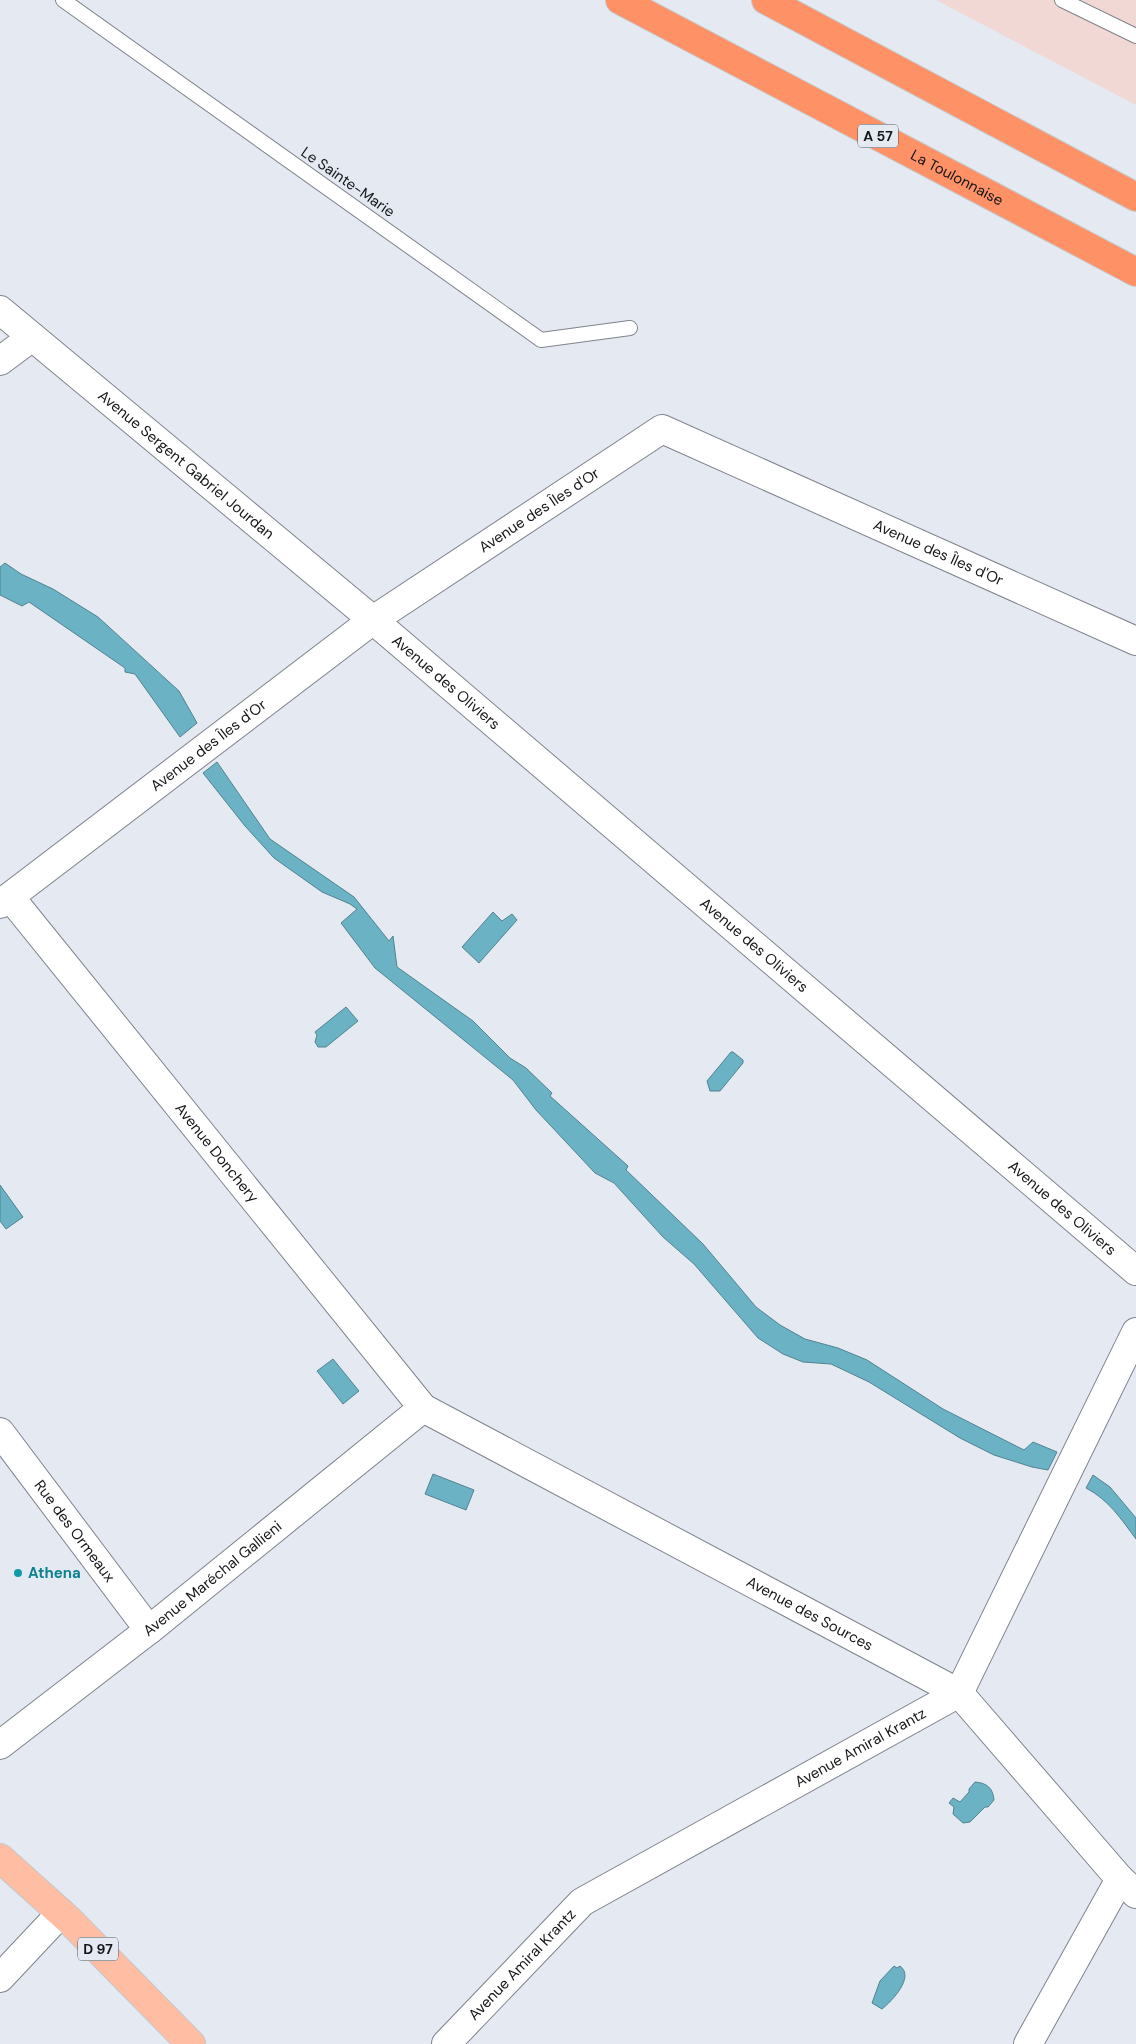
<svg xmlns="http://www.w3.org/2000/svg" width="1136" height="2044" font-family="'DM Sans',sans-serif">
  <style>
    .commercial { fill: #f2d8d4 }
    .water { fill: #6bb2c5; stroke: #518391 }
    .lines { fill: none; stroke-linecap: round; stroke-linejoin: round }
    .service-casing { stroke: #7f838b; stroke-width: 16 }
    .minor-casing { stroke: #7f838b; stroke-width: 30 }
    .primary-casing { stroke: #c7c7c8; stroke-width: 30 }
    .motorway-casing { stroke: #c7c7c8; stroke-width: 30 }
    .service { stroke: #fff; stroke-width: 14 }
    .minor { stroke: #fff; stroke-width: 28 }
    .primary { stroke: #ffbda4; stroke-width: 28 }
    .motorway { stroke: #ff9167; stroke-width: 28 }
    .culture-dot { fill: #0f9aa8; stroke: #e4e9f2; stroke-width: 2 }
    .labels { text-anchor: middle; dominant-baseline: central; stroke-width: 4; stroke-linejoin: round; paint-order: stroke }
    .shield { fill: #e4e9f2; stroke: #525559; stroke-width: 1 }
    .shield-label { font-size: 14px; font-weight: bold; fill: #141618 }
    .street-label { font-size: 15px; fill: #141618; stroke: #e4e9f2 }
    .culture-label { font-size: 15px; font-weight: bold; fill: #0d838f; stroke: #e4e9f2; text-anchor: start }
  </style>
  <rect width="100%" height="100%" fill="#e4e9f2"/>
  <!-- commercial -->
  <path class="commercial" d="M 936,0 L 1136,0 L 1136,105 Z"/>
  <!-- water -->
  <g class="water">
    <path d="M 5,563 L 21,574 L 53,589 L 98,617 L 179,691 L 197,723 L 180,737 L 135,674 L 125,672 L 125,668 L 29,602 L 22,606 L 0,595 L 0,567 Z"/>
    <path d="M 217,762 L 270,839 L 354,897 L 389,941 L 393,936 L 397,967 L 473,1021 L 510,1058 L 526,1068 L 552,1093 L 550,1096 L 628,1166 L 626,1170 L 703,1244 L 756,1307 L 780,1325 L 805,1339 L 838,1348 L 867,1360 L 943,1409 L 1024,1450 L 1033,1442 L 1057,1452 L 1048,1470 L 1032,1467 L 994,1455 L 960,1438 L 869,1382 L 831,1364 L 803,1362 L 783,1354 L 758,1338 L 694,1264 L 663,1237 L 614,1183 L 595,1173 L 536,1110 L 513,1080 L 375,968 L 341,923 L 357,909 L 350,904 L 322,892 L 274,858 L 245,826 L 203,773 Z"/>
    <path d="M 493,912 L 502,921 L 512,914 L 517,920 L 479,963 L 462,947 Z"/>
    <path d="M 346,1007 L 358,1021 L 326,1047 L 318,1047 L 315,1042 L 317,1035 L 315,1032 Z"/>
    <path d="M 731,1052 L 733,1052 L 743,1060 L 743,1063 L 720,1091 L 710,1091 L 707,1081 Z"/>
    <path d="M 0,1185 L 23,1217 L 6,1229 L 0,1221 Z"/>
    <path d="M 333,1359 L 359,1391 L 343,1404 L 317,1371 Z"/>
    <path d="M 433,1474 L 474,1490 L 466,1510 L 425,1494 Z"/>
    <path d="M 1093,1475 L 1110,1487 L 1136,1518 L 1136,1539 C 1121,1519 1109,1500 1086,1488 Z"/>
    <path d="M 975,1782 C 987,1783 993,1788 994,1800 L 988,1807 L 985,1807 L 970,1822 L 963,1823 L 953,1814 L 954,1807 L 949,1803 L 953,1798 L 960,1802 L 969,1792 L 969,1789 Z"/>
    <path d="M 894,1966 L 897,1968 L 900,1966 C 915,1977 892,2001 882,2009 L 872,2003 L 880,1981 Z"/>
  </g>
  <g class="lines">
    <defs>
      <g id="service">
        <path d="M 63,0 L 541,340 L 630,328"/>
        <path d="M 1062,0 L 1136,36"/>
      </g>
      <g id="minor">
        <path id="s1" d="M 0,310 L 373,620 L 1136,1271"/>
        <path d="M 0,361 L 32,337"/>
        <path id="s2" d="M 10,897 L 423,1408 L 959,1693 L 1120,1879 L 1136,1894"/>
        <path id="s3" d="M 0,904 L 373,620 L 662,429 L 1136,641"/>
        <path id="s4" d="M 0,1432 L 149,1630"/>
        <path id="s5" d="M 0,1745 L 149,1630 L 423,1408"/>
        <path d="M 0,1978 L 61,1913"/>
        <path id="s6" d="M 446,2044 L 582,1902 L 959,1693 L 1136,1332"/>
        <path d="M 1028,2044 L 1120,1879"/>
      </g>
      <path id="primary" d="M 0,1858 L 70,1921 L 191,2044"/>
      <g id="motorway">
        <path id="s7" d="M 620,0 L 1136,272"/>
        <path d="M 766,0 L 1136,197"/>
      </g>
    </defs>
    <!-- service casing -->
    <use href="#service" class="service-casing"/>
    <!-- minor casing -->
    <use href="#minor" class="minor-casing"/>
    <!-- primary casing -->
    <use href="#primary" class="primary-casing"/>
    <!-- motorway casing -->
    <use href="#motorway" class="motorway-casing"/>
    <!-- service -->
    <use href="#service" class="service"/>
    <!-- minor -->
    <use href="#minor" class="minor"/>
    <!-- primary -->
    <use href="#primary" class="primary"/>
    <!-- motorway -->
    <use href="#motorway" class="motorway"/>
  </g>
  <!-- markers -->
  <circle class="culture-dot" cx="18" cy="1573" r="5"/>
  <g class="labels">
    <!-- shield labels -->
    <g class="shield">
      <rect x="858" y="124.5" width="40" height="23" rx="4"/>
      <rect x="78" y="1937.5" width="40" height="23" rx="4"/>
    </g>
    <g class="shield-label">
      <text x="878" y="136">A 57</text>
      <text x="98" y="1949">D 97</text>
    </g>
    <!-- street labels -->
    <g class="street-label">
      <text stroke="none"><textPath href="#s7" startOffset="381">La Toulonnaise</textPath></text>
      <text transform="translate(348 182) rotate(35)">Le Sainte-Marie</text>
      <text stroke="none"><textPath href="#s1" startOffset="242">Avenue Sergent Gabriel Jourdan</textPath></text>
      <text stroke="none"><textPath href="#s3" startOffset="668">Avenue des Îles d'Or</textPath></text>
      <text stroke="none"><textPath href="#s3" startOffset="1118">Avenue des Îles d'Or</textPath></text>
      <text stroke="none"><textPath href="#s1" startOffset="581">Avenue des Oliviers</textPath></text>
      <text stroke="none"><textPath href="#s3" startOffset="262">Avenue des Îles d'Or</textPath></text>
      <text stroke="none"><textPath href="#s1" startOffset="986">Avenue des Oliviers</textPath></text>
      <text stroke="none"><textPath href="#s2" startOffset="329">Avenue Donchery</textPath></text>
      <text stroke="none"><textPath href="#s1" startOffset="1391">Avenue des Oliviers</textPath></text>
      <text stroke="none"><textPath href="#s4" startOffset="124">Rue des Ormeaux</textPath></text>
      <text stroke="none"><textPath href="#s5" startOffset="270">Avenue Maréchal Gallieni</textPath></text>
      <text stroke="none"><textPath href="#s2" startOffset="1095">Avenue des Sources</textPath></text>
      <text stroke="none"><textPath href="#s6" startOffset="515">Avenue Amiral Krantz</textPath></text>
      <text stroke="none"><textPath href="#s6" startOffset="110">Avenue Amiral Krantz</textPath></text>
    </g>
    <!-- culture labels -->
    <g class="culture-label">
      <text x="28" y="1573">Athena</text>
    </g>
  </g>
</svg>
